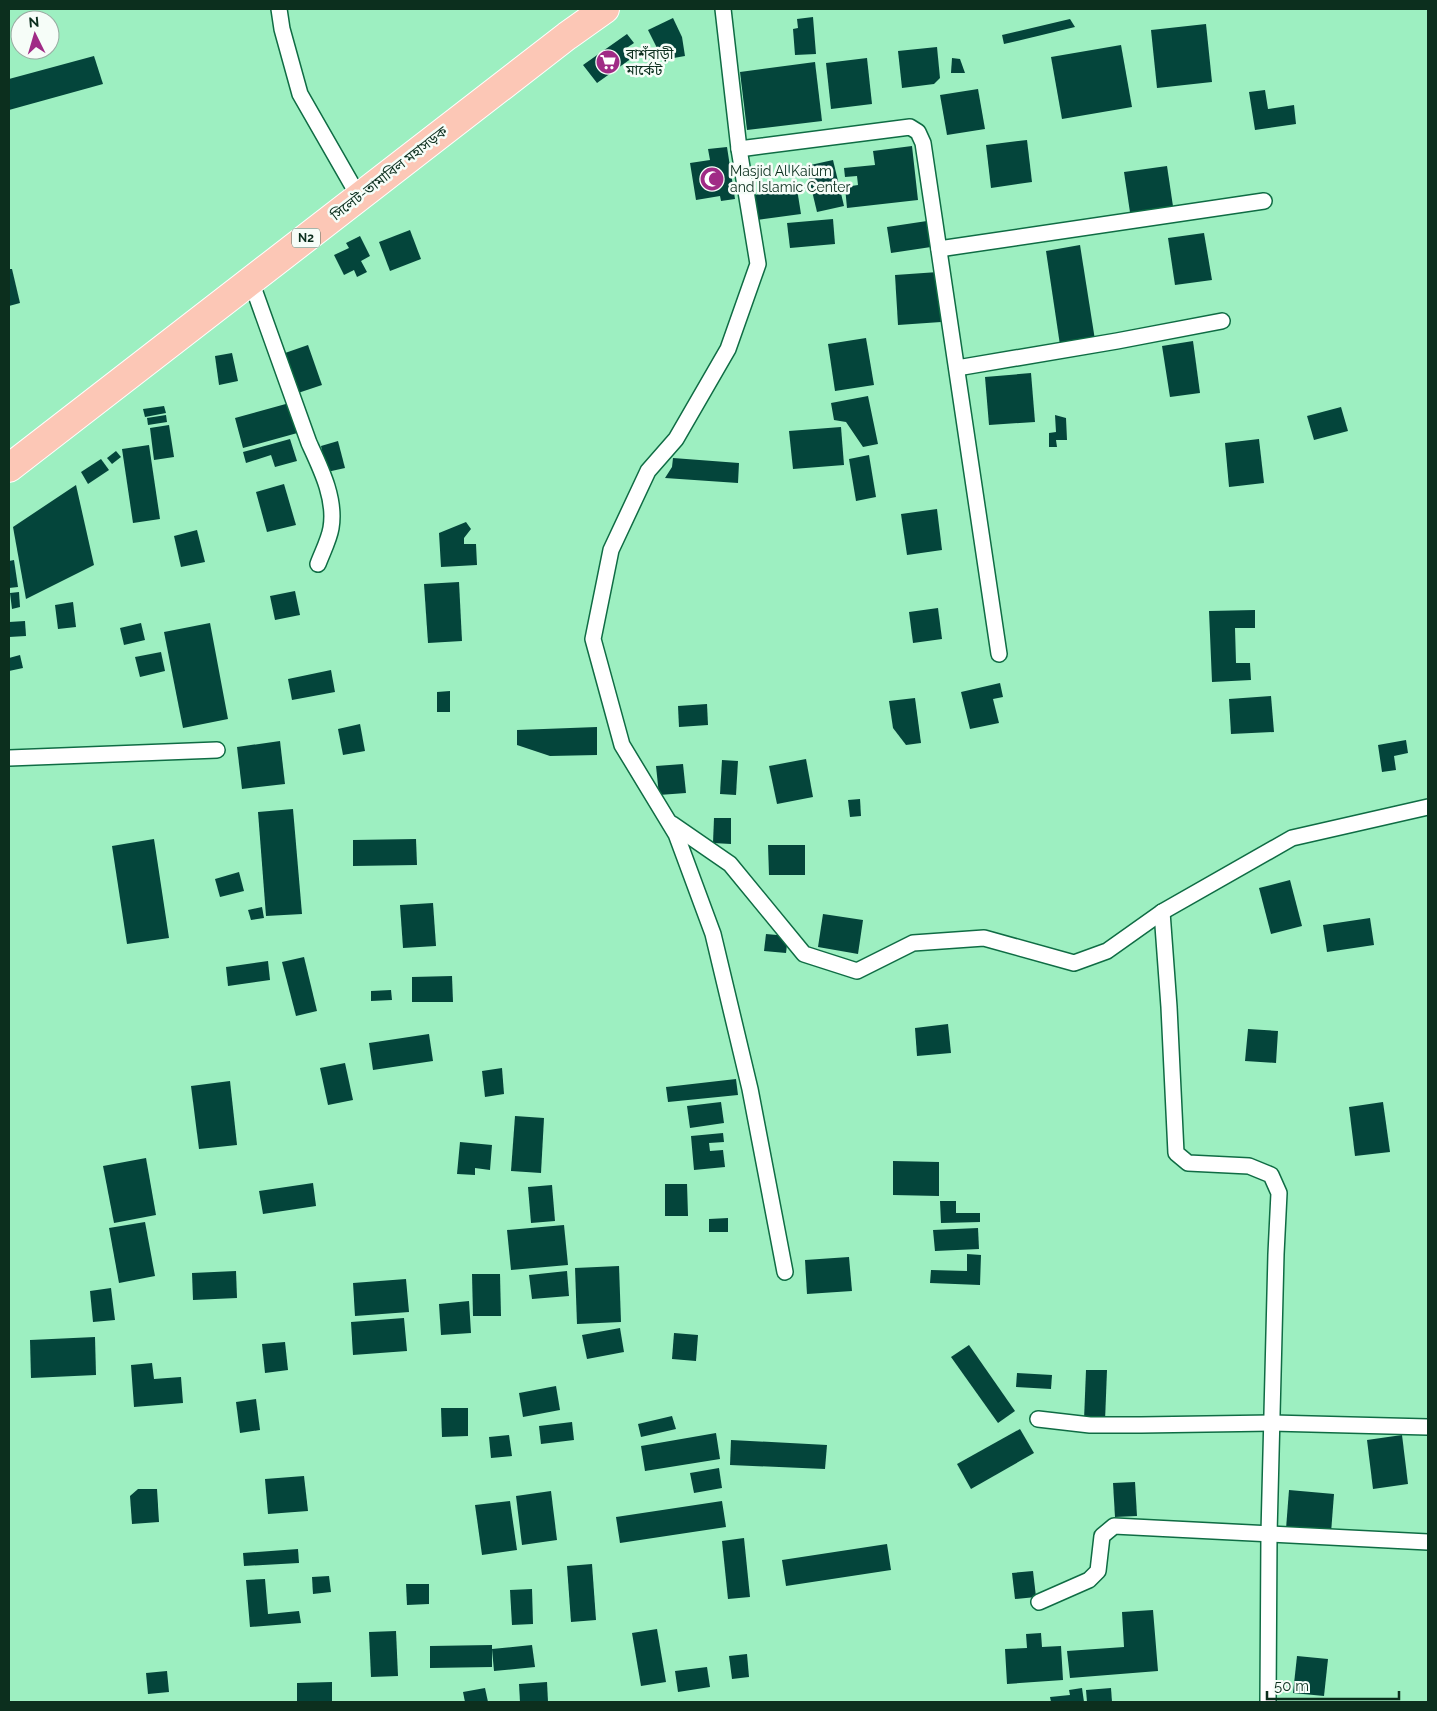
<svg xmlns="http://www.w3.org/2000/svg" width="1437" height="1711" font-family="Raleway,'Noto Sans Bengali',sans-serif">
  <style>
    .building { fill: #04453b }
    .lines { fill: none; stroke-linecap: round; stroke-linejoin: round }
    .street-casing { stroke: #0f6c44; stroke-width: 18 }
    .highway-casing { stroke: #fff; stroke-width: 30 }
    .street { stroke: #fff; stroke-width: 15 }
    .highway { stroke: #fcc7b6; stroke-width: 28 }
    .labels { text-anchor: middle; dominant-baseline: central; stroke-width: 5; stroke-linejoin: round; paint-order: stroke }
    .shield { fill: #f6fdf8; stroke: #526d5f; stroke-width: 1 }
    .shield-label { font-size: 12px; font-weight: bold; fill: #0c2f1e }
    .poi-label { font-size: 14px; fill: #0c2f1e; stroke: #f6fdf8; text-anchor: start }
    .street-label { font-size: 14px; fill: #0c2f1e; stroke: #f6fdf8 }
  </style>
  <rect width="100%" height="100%" fill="#9defc1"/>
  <!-- building -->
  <g class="building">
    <path d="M 813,17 L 816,54 L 795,55 L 793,29 L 798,28 L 797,19 Z"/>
    <path d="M 673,18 L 682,37 L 685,56 L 668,59 L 657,48 L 648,30 Z"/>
    <path d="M 1070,19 L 1075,27 L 1004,44 L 1002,35 Z"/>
    <path d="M 1206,24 L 1212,82 L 1157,88 L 1151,30 Z"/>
    <path d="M 627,34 L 634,43 L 625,49 L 632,58 L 597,83 L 583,65 Z"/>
    <path d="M 1121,45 L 1132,107 L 1062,119 L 1051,57 Z"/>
    <path d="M 937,47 L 940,78 L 934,84 L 902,88 L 898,51 Z"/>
    <path d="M 94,56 L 103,84 L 9,110 L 9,79 Z"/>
    <path d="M 867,58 L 872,104 L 831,109 L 826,63 Z"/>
    <path d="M 952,58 L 960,59 L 965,73 L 951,73 Z"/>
    <path d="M 815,62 L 822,121 L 747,130 L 740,72 Z"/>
    <path d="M 978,89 L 985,129 L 947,135 L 940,95 Z"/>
    <path d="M 1265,90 L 1268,109 L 1294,105 L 1296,124 L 1255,130 L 1249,92 Z"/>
    <path d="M 1027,140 L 1032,182 L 991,188 L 986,145 Z"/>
    <path d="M 912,146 L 918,200 L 847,208 L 845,187 L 858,185 L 857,176 L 845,177 L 844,168 L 875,165 L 873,151 Z"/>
    <path d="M 727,147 L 735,199 L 721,201 L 720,196 L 696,200 L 690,163 L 710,160 L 708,149 Z"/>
    <path d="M 833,160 L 844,206 L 817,212 L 806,166 Z"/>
    <path d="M 802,164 L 803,174 L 782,176 L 781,165 Z"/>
    <path d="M 1167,166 L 1174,213 L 1131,219 L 1124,172 Z"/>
    <path d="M 797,189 L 801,214 L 757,220 L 754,195 Z"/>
    <path d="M 833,219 L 835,244 L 790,248 L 787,223 Z"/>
    <path d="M 927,221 L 931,247 L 891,253 L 887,227 Z"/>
    <path d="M 410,230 L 421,259 L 390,271 L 379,242 Z"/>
    <path d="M 1204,233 L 1212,280 L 1175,285 L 1168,238 Z"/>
    <path d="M 360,236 L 370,256 L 361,261 L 367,272 L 357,277 L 354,270 L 344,275 L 334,255 L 349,248 L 346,243 Z"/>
    <path d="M 1080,245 L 1095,340 L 1060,345 L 1046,251 Z"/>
    <path d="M 9,269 L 12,269 L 20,303 L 9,306 Z"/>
    <path d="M 938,272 L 941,322 L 898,325 L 895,275 Z"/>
    <path d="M 866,338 L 874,385 L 835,391 L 828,344 Z"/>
    <path d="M 1193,341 L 1200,393 L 1170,397 L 1162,346 Z"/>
    <path d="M 308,345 L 322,385 L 298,393 L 285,353 Z"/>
    <path d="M 232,353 L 238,381 L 219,385 L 215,356 Z"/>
    <path d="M 1031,373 L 1035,422 L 989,425 L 985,377 Z"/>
    <path d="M 868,396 L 878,444 L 863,447 L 846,422 L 834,420 L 831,403 Z"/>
    <path d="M 293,402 L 301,432 L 243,448 L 235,418 Z"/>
    <path d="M 164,406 L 166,413 L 145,417 L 143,409 Z"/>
    <path d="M 1341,407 L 1348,431 L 1314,440 L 1307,416 Z"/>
    <path d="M 166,415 L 167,422 L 148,425 L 147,418 Z"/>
    <path d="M 1055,415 L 1066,418 L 1067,440 L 1056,440 L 1057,447 L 1049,447 L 1049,433 L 1056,432 Z"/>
    <path d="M 169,425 L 174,457 L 154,460 L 150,428 Z"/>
    <path d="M 841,427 L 844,465 L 793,469 L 789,431 Z"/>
    <path d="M 290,439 L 297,461 L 275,467 L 271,455 L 246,463 L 243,452 Z"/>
    <path d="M 1259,439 L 1264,483 L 1229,487 L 1225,443 Z"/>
    <path d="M 338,441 L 345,468 L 327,472 L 321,446 Z"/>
    <path d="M 149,445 L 160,519 L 133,523 L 122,449 Z"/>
    <path d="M 116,451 L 121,457 L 112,464 L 107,458 Z"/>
    <path d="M 869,455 L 876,497 L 856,501 L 849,459 Z"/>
    <path d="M 673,458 L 739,463 L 738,483 L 665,478 L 672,467 Z"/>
    <path d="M 101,459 L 109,470 L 88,484 L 81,472 Z"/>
    <path d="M 284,484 L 296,525 L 267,532 L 256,492 Z"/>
    <path d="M 76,485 L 94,565 L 26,599 L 13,527 Z"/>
    <path d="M 937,509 L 942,550 L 907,555 L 901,514 Z"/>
    <path d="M 466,522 L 471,529 L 464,538 L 464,544 L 476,544 L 477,565 L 441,567 L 439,533 Z"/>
    <path d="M 197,530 L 205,562 L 181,567 L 174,536 Z"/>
    <path d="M 14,560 L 18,587 L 9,588 L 9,561 Z"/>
    <path d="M 459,582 L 462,641 L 428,643 L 424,584 Z"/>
    <path d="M 295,591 L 300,615 L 275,620 L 270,596 Z"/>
    <path d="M 19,592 L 20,607 L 12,609 L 10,593 Z"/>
    <path d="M 73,602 L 76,627 L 58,629 L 55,605 Z"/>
    <path d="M 938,608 L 942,639 L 913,643 L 909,612 Z"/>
    <path d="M 1255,610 L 1255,628 L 1235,628 L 1236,663 L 1250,663 L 1251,680 L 1212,682 L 1209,611 Z"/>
    <path d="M 25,621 L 26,636 L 9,637 L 9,622 Z"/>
    <path d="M 141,623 L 145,640 L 124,645 L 120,628 Z"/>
    <path d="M 210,623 L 228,719 L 183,728 L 164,632 Z"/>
    <path d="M 161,652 L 165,671 L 140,677 L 135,657 Z"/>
    <path d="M 20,655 L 23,668 L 9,671 L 9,658 Z"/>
    <path d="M 331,670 L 335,692 L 292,700 L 288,679 Z"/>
    <path d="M 1000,683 L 1003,697 L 993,699 L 999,723 L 970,729 L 961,692 Z"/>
    <path d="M 450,691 L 450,712 L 437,712 L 437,692 Z"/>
    <path d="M 1271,696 L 1274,732 L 1231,734 L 1229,699 Z"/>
    <path d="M 915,698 L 921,743 L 906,745 L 893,728 L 889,701 Z"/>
    <path d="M 707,704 L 708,725 L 679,727 L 678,706 Z"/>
    <path d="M 360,724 L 365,751 L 343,755 L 338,729 Z"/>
    <path d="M 597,727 L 597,755 L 550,756 L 517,745 L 517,730 Z"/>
    <path d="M 1406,740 L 1408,753 L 1394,756 L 1396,770 L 1382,772 L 1378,745 Z"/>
    <path d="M 280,741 L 285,784 L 242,789 L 237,747 Z"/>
    <path d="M 806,759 L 813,797 L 777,804 L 769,766 Z"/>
    <path d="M 722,760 L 738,761 L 736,795 L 720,794 Z"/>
    <path d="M 683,764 L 686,793 L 659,795 L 656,766 Z"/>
    <path d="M 860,799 L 861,816 L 850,817 L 848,800 Z"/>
    <path d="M 293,809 L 302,914 L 266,916 L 258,812 Z"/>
    <path d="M 714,818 L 731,818 L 731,844 L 713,843 Z"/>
    <path d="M 154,839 L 169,938 L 127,944 L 112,846 Z"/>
    <path d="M 416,839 L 417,865 L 353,866 L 353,840 Z"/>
    <path d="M 768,845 L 805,845 L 805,875 L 769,875 Z"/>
    <path d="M 239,872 L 244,891 L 220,897 L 215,879 Z"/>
    <path d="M 1290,880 L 1302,926 L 1271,934 L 1259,888 Z"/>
    <path d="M 433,903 L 436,946 L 403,948 L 400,905 Z"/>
    <path d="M 262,907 L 264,918 L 251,920 L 248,910 Z"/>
    <path d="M 823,914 L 863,920 L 858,954 L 818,947 Z"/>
    <path d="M 1370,918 L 1374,945 L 1327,952 L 1323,925 Z"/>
    <path d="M 766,934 L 788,936 L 786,953 L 764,951 Z"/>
    <path d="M 304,957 L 317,1011 L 296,1016 L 282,962 Z"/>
    <path d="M 268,961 L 270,980 L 228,986 L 226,967 Z"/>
    <path d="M 452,976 L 453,1002 L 412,1002 L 412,977 Z"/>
    <path d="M 391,990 L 392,1000 L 371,1001 L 371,991 Z"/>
    <path d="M 948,1024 L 951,1053 L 917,1056 L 915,1028 Z"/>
    <path d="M 1248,1029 L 1278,1031 L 1276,1063 L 1245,1061 Z"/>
    <path d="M 429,1034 L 433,1061 L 373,1070 L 369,1043 Z"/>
    <path d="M 345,1063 L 353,1100 L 328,1105 L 320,1068 Z"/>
    <path d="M 502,1068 L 504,1094 L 485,1097 L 482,1071 Z"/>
    <path d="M 736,1079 L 738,1095 L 668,1102 L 666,1087 Z"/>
    <path d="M 230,1081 L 237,1145 L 199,1149 L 191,1086 Z"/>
    <path d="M 721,1102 L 724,1123 L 690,1128 L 687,1106 Z"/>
    <path d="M 1383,1102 L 1390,1152 L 1355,1156 L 1349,1107 Z"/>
    <path d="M 515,1116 L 544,1118 L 541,1173 L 511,1171 Z"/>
    <path d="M 723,1133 L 724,1142 L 709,1143 L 710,1151 L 723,1150 L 725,1167 L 694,1170 L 691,1136 Z"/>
    <path d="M 460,1142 L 492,1145 L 490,1170 L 475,1168 L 475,1175 L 457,1174 Z"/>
    <path d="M 146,1158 L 156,1215 L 114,1223 L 103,1166 Z"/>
    <path d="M 893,1161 L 939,1162 L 939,1196 L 893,1195 Z"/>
    <path d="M 313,1183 L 316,1206 L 263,1214 L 259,1191 Z"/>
    <path d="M 665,1184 L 687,1184 L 688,1216 L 665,1216 Z"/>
    <path d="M 552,1185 L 555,1221 L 531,1223 L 528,1187 Z"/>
    <path d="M 940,1201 L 956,1201 L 956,1213 L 980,1213 L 980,1222 L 941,1223 Z"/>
    <path d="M 728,1218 L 728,1232 L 709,1232 L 709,1219 Z"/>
    <path d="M 145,1222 L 155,1276 L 119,1283 L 109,1228 Z"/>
    <path d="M 564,1225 L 568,1265 L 511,1270 L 507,1230 Z"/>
    <path d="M 978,1228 L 979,1249 L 935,1251 L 933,1230 Z"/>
    <path d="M 967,1254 L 981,1255 L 980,1285 L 930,1283 L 931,1270 L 967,1271 Z"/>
    <path d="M 849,1257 L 852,1291 L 807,1294 L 805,1260 Z"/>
    <path d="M 619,1266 L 621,1322 L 577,1324 L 575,1268 Z"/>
    <path d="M 236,1271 L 237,1298 L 193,1300 L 192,1273 Z"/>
    <path d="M 567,1271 L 569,1296 L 532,1299 L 529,1275 Z"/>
    <path d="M 472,1274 L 500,1274 L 501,1316 L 473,1316 Z"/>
    <path d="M 406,1279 L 409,1312 L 355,1316 L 353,1283 Z"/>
    <path d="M 111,1288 L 115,1320 L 93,1322 L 90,1291 Z"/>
    <path d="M 469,1301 L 471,1333 L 441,1335 L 439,1304 Z"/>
    <path d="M 404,1318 L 407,1351 L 353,1355 L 351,1322 Z"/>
    <path d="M 620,1328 L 624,1352 L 587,1359 L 582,1335 Z"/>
    <path d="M 674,1333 L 698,1335 L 696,1361 L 672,1359 Z"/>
    <path d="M 95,1337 L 96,1375 L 31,1378 L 30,1340 Z"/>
    <path d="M 285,1342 L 288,1370 L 265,1373 L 262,1344 Z"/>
    <path d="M 969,1345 L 1015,1411 L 998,1423 L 951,1357 Z"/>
    <path d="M 152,1363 L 154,1379 L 181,1377 L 183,1403 L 134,1407 L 131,1365 Z"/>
    <path d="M 1086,1370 L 1107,1370 L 1105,1421 L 1084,1420 Z"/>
    <path d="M 1017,1373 L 1052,1375 L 1051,1389 L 1016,1387 Z"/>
    <path d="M 556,1386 L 560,1410 L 523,1417 L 519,1393 Z"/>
    <path d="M 256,1399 L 260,1430 L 240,1433 L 236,1402 Z"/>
    <path d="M 441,1408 L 468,1408 L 468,1436 L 442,1437 Z"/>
    <path d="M 672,1416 L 676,1429 L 641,1437 L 638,1424 Z"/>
    <path d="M 572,1422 L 574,1440 L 541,1444 L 539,1426 Z"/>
    <path d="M 1020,1429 L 1034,1453 L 971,1489 L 957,1464 Z"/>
    <path d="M 716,1433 L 720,1459 L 645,1471 L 641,1446 Z"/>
    <path d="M 509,1435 L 512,1456 L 491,1458 L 489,1437 Z"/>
    <path d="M 1402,1435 L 1408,1484 L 1373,1489 L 1367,1440 Z"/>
    <path d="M 731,1440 L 827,1445 L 825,1469 L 730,1465 Z"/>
    <path d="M 719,1468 L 722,1488 L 694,1493 L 690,1473 Z"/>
    <path d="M 304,1476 L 308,1511 L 268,1514 L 265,1479 Z"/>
    <path d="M 1135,1482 L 1137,1516 L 1115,1517 L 1113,1483 Z"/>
    <path d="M 138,1489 L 157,1489 L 159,1522 L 132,1524 L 130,1496 Z"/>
    <path d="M 1289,1490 L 1334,1494 L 1331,1533 L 1286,1529 Z"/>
    <path d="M 551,1491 L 557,1540 L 522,1545 L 516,1496 Z"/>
    <path d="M 510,1501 L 517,1550 L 482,1555 L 475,1505 Z"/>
    <path d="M 722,1501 L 726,1527 L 620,1543 L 616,1517 Z"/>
    <path d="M 744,1538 L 750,1597 L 728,1599 L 722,1541 Z"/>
    <path d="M 887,1544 L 891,1570 L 786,1586 L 782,1560 Z"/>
    <path d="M 298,1549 L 299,1563 L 244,1566 L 243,1553 Z"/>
    <path d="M 592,1564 L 596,1620 L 571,1622 L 567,1566 Z"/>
    <path d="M 1033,1571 L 1036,1597 L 1015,1599 L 1012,1573 Z"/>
    <path d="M 329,1576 L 331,1592 L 313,1594 L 312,1577 Z"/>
    <path d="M 265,1579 L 268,1614 L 299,1611 L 301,1623 L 250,1627 L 246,1580 Z"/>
    <path d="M 406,1584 L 429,1584 L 429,1604 L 407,1605 Z"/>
    <path d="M 532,1589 L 533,1624 L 512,1625 L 510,1590 Z"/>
    <path d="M 1153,1610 L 1158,1671 L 1070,1678 L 1067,1651 L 1124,1647 L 1122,1612 Z"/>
    <path d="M 657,1629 L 666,1682 L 641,1686 L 632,1633 Z"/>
    <path d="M 396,1631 L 398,1676 L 371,1677 L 369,1632 Z"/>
    <path d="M 1041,1633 L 1042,1647 L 1061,1646 L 1063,1680 L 1007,1684 L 1005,1649 L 1027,1648 L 1026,1634 Z"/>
    <path d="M 492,1645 L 492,1667 L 430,1668 L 430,1646 Z"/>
    <path d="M 532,1645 L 535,1667 L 494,1671 L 492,1649 Z"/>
    <path d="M 747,1654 L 749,1677 L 732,1679 L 729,1656 Z"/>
    <path d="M 1297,1656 L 1328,1659 L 1324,1696 L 1293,1693 Z"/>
    <path d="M 707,1667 L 710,1687 L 678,1692 L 675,1671 Z"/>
    <path d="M 167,1671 L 169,1692 L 148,1694 L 146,1673 Z"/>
    <path d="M 332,1682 L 332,1701 L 297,1702 L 297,1683 Z"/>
    <path d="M 547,1682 L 548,1702 L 520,1702 L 519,1684 Z"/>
    <path d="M 485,1688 L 488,1702 L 465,1702 L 463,1692 Z"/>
    <path d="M 1082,1688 L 1084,1702 L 1051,1702 L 1050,1697 L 1070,1695 L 1069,1690 Z"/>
    <path d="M 1111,1688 L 1112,1702 L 1087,1702 L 1086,1690 Z"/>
  </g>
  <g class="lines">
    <defs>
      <g id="street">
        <path d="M 279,9 L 282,29 L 300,94 L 359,197"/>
        <path d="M 723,9 L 739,149 L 758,264 L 728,349 L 676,439 L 648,471 L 611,550 L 593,639 L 622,745 L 676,834 L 713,934 L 750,1089 L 785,1272"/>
        <path d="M 739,149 L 910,127 L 918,132 L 923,143 L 999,654"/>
        <path d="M 939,249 L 1264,201"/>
        <path d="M 251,281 L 309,443 C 321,469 336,499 331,528 C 329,540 322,553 318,564"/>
        <path d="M 957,368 L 1117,341 L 1222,321"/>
        <path d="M 9,758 L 217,750"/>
        <path d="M 672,824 L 730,864 L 804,954 L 857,971 L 913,943 L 984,938 L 1074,963 L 1107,951 L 1162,912 L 1292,838 L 1428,807"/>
        <path d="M 1162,912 L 1169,1007 L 1176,1153 L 1188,1163 L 1249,1166 L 1271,1175 L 1279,1193 L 1276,1254 L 1269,1534 L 1268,1702"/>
        <path d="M 1038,1419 L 1090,1425 L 1141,1425 L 1272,1423 L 1428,1427"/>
        <path d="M 1039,1602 L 1089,1580 L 1098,1571 L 1102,1536 L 1114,1526 L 1428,1542"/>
      </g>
      <path id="highway" d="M 9,468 L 567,36 L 605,9"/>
    </defs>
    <!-- street casing -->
    <use href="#street" class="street-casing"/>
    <!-- highway casing -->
    <use href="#highway" class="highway-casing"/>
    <!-- street -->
    <use href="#street" class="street"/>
    <!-- highway -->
    <use href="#highway" class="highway"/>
  </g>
  <!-- icons -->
  <defs>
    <symbol id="supermarket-disc" viewBox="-11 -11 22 22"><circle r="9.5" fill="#a02b86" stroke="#f6fdf8"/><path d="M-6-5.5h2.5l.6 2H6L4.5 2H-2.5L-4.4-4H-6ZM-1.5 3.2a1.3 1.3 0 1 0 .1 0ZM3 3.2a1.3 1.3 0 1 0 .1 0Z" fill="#fff"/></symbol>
    <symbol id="mosque-disc" viewBox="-11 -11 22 22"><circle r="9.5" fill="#a02b86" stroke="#f6fdf8"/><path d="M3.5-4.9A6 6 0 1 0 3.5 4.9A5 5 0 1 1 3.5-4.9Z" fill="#fff"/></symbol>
  </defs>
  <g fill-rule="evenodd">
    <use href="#supermarket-disc" x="594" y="48" width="28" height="28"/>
    <use href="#mosque-disc" x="698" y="165" width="28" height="28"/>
  </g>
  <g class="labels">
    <!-- shield labels -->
    <rect class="shield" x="292" y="228.5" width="28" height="19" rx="4"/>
    <g class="shield-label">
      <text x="306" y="238">N2</text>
    </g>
    <!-- poi labels -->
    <g class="poi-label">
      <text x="626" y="54">বাশঁবাড়ী<tspan x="626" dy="16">মার্কেট</tspan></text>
      <text x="730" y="171">Masjid Al Kaium<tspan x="730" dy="16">and Islamic Center</tspan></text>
    </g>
    <!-- street labels -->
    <g class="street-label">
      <text transform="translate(389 173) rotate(-38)">সিলেট-তামাবিল মহাসড়ক</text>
    </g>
  </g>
  <!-- border -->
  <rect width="1437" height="1711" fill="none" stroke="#0c2f1e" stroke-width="20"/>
  <!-- north arrow -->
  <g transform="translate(35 35) rotate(355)"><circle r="24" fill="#f6fdf8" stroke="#98aba1"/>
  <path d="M0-4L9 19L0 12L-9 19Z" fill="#a02b86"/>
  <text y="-8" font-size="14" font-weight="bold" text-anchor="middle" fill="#0c2f1e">N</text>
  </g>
  <!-- scale -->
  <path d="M1267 1691v8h132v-8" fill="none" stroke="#0c2f1e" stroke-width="2.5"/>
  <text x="1274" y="1691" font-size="15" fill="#0c2f1e" stroke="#f6fdf8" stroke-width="4" paint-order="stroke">50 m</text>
</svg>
